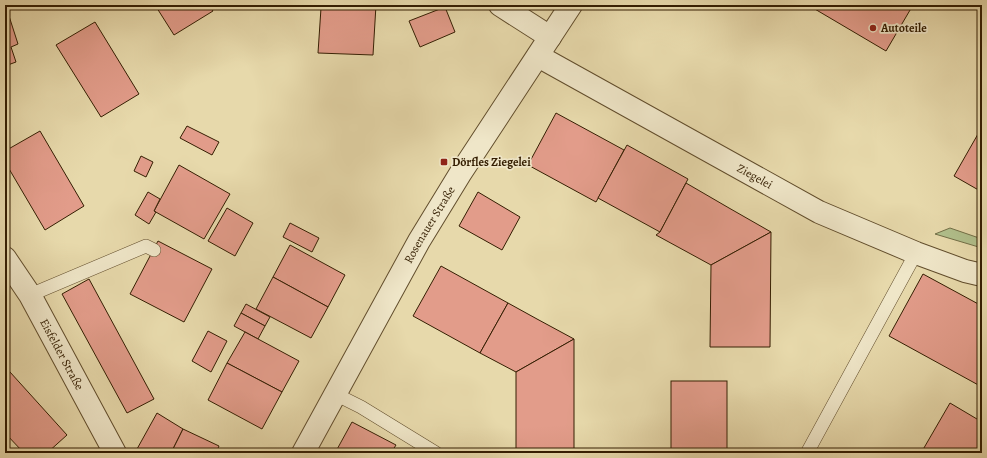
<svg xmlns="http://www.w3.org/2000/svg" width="987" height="458" font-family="Alegreya,serif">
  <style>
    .green { fill: #b1c08c; stroke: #726f47 }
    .building { fill: #e29c8a; stroke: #341e02 }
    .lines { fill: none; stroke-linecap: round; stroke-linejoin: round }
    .lane-casing { stroke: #614d2c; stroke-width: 14 }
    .street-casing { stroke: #614d2c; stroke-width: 24 }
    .lane { stroke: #efe6c8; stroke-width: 13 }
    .street { stroke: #efe6c8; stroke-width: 22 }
    .poi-dot { fill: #8f2418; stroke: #efe6c8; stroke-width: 1.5 }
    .labels { text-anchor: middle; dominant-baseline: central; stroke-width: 3.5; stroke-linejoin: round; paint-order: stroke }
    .poi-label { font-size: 12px; font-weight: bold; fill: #341e02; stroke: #efe6c8; text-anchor: start }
    .street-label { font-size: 12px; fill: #341e02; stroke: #efe6c8 }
  </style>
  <rect width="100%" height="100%" fill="#e7d9ab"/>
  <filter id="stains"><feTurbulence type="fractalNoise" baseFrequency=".005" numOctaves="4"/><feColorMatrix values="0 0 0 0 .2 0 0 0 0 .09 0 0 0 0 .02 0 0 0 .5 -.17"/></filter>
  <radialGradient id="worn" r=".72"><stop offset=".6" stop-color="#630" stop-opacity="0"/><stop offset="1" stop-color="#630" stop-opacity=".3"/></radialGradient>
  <!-- green -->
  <path class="green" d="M 950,228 L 982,239 L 982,248 L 935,234 Z"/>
  <!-- building -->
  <g class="building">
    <path d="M 155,5 L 209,5 L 213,11 L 174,35 Z"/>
    <path d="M 308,5 L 376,5 L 373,55 L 318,53 L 321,8 L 308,7 Z"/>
    <path d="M 808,5 L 913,5 L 886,51 Z"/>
    <path d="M 445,7 L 455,32 L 420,47 L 409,21 Z"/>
    <path d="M 9,16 L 18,44 L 11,47 L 16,62 L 5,66 L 5,17 Z"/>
    <path d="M 95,22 L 139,94 L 101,117 L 56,45 Z"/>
    <path d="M 556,113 L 624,150 L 596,202 L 528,165 Z"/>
    <path d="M 187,126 L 219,142 L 212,155 L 180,138 Z"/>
    <path d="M 982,127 L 982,192 L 954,176 Z"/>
    <path d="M 40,131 L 84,206 L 45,230 L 5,162 L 5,151 Z"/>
    <path d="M 627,145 L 688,179 L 660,232 L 598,198 Z"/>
    <path d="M 141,156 L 153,162 L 146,177 L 134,171 Z"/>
    <path d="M 179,165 L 230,194 L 204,239 L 154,211 Z"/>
    <path d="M 686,183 L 729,208 L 771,232 L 711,265 L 656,235 L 660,232 Z"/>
    <path d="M 148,192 L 160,199 L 154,211 L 156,212 L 149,224 L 135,215 Z"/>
    <path d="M 478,192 L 520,217 L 502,250 L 459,226 Z"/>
    <path d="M 227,208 L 253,223 L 235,256 L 208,241 Z"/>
    <path d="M 290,223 L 319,238 L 312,252 L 283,237 Z"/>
    <path d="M 771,232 L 770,347 L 710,347 L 711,265 Z"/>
    <path d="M 158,241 L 212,269 L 184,322 L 130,294 Z"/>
    <path d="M 290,245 L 345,275 L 328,307 L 273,277 Z"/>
    <path d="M 441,266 L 508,303 L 480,353 L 413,316 Z"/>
    <path d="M 923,274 L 982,306 L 982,387 L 889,336 Z"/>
    <path d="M 273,277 L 328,307 L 311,338 L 256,309 Z"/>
    <path d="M 89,279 L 154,399 L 127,413 L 62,294 Z"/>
    <path d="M 508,303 L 537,319 L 574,339 L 516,372 L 480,353 Z"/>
    <path d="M 246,304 L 270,317 L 265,326 L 241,313 Z"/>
    <path d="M 241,313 L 265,326 L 258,339 L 234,326 Z"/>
    <path d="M 208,331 L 227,341 L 211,372 L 192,361 Z"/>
    <path d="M 245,332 L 299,361 L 282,392 L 227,363 Z"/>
    <path d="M 574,339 L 574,453 L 516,453 L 516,372 Z"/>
    <path d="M 227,363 L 282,392 L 262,429 L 208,400 Z"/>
    <path d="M 5,366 L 10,372 L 5,377 Z"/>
    <path d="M 10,372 L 67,435 L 47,453 L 22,453 L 23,452 L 5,433 L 5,377 Z"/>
    <rect x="671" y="381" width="56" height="72"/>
    <path d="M 950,403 L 982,422 L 982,453 L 921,453 Z"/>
    <path d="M 157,413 L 183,429 L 171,453 L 139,453 L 137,449 Z"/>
    <path d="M 352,422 L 396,445 L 391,453 L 335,453 Z"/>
    <path d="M 183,429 L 219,446 L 216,453 L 171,453 Z"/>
  </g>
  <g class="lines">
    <defs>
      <g id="lane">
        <path d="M 30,295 L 146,246 L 154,250"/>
        <path d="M 335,394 L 361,407 L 436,453"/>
        <path d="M 807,453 L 916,253"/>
      </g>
      <g id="street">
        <path d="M 500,5 L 550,37"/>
        <path id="s1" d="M 538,56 L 819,212 L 916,253 L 965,271 L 982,275"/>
        <path id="s2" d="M 5,258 L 30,295 L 115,453"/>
        <path id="s3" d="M 303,453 L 419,241 L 460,174 L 571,5"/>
      </g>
    </defs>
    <!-- lane casing -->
    <use href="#lane" class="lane-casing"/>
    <!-- street casing -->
    <use href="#street" class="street-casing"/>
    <!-- lane -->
    <use href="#lane" class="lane"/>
    <!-- street -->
    <use href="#street" class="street"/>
  </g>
  <!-- markers -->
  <g class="poi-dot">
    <circle cx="873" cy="28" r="4"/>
    <rect x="440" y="158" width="8" height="8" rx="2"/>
  </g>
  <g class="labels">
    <!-- poi labels -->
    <g class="poi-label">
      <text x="881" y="28">Autoteile</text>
      <text x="452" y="162">Dörfles Ziegelei</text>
    </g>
    <!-- street labels -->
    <g class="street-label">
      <text stroke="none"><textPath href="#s1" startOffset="248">Ziegelei</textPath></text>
      <text stroke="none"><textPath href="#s3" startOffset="261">Rosenauer Straße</textPath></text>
      <text stroke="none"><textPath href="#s2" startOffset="112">Eisfelder Straße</textPath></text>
    </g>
  </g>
  <!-- margin -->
  <rect width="987" height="458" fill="none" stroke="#e7d9ab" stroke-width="20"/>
  <rect x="6" y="6" width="975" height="446" fill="none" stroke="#341e02" stroke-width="2"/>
  <rect x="10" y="10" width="967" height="438" fill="none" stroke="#341e02"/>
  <rect width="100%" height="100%" filter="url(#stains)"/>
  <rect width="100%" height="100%" fill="url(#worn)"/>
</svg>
